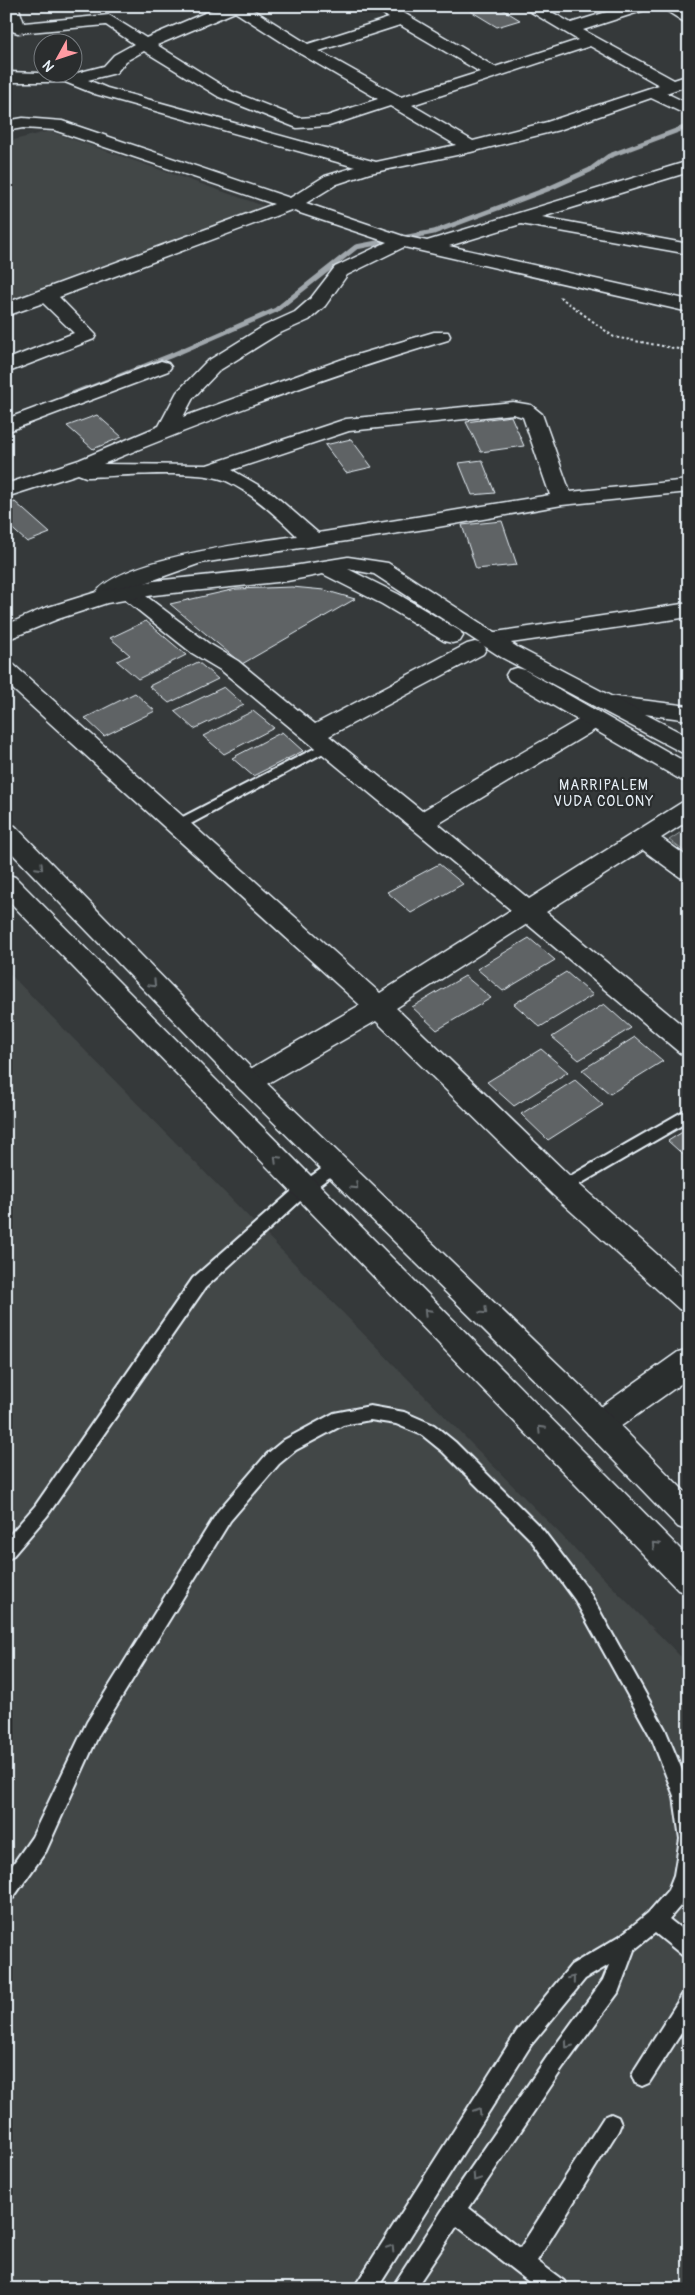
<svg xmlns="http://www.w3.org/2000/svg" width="695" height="2295" font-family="Pangolin,sans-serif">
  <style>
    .built { fill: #424647 }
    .green { fill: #4d5152; stroke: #9aa1a5 }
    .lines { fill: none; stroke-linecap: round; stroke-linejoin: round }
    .stream-far1 { stroke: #a0a7ac; stroke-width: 5 }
    .stream { stroke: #a0a7ac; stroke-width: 6 }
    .building { fill: #5f6365; stroke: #e8f1f8 }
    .lane-casing { stroke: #e8f1f8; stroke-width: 4 }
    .street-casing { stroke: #e8f1f8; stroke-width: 3 }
    .secondary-casing { stroke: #e8f1f8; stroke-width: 3 }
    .primary-casing { stroke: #e8f1f8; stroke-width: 3 }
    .path { stroke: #e8f1f8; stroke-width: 2; stroke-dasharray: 2.5 2.5; stroke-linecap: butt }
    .lane { fill: #2a2d2e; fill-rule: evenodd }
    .street { fill: #2a2d2e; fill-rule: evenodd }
    .secondary { fill: #2a2d2e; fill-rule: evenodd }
    .primary { fill: #2a2d2e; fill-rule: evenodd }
    .oneway { stroke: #6c7275 }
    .labels { text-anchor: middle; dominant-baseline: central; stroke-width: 4.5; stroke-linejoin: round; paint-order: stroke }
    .neighbourhood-label { font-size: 14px; letter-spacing: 1px; fill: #e8f1f8; stroke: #2a2d2e }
  </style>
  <rect width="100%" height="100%" fill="#35393a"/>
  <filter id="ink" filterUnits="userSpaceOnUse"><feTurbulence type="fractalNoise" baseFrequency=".02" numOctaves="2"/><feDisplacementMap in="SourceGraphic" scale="10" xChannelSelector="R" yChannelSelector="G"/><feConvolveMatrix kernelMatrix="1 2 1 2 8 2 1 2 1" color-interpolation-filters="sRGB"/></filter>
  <g filter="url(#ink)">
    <!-- built -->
    <g class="built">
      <path d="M 49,131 L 264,206 L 6,305 L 6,142 Z"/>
      <path d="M 6,970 L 689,1665 L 689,2289 L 6,2289 Z"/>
    </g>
    <!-- green -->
    <path class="green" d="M 689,827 L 689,855 L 669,840 Z"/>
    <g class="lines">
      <!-- stream-far1 -->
      <path class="stream-far1" d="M 82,391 L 170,356 L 276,310 L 356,247 L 434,232 L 548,189 L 590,170 L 609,156 L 689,126"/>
      <!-- stream -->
      <path class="stream" d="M 66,397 L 86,389"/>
    </g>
    <!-- building -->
    <g class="building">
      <path d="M 481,6 L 497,6 L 520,20 L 497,27 L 469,10 Z"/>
      <path d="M 97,415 L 122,437 L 93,449 L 67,426 Z"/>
      <path d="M 511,416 L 524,446 L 481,452 L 466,422 Z"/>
      <path d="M 351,439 L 372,467 L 346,473 L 325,445 Z"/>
      <path d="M 482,460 L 495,493 L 472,495 L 459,463 Z"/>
      <path d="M 15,502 L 50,533 L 27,542 L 6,523 L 6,505 Z"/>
      <path d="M 502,521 L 517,565 L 476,569 L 462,525 Z"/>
      <path d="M 292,587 L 324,590 L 355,599 L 242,664 L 170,604 L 236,589 Z"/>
      <path d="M 146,621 L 186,655 L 138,679 L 117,661 L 130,655 L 110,638 Z"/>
      <path d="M 198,662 L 218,679 L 169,703 L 149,686 Z"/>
      <path d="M 224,687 L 244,705 L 194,729 L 174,711 Z"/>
      <path d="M 135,693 L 155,711 L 104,736 L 85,718 Z"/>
      <path d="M 253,711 L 274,728 L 224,754 L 203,736 Z"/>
      <path d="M 282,732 L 303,751 L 253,776 L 232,758 Z"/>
      <path d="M 439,864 L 463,884 L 411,913 L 387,892 Z"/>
      <path d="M 529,938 L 555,960 L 503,991 L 477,969 Z"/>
      <path d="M 566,972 L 593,995 L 540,1027 L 514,1004 Z"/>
      <path d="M 465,976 L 491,998 L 437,1030 L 412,1007 Z"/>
      <path d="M 604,1004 L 631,1028 L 579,1060 L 552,1037 Z"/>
      <path d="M 635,1037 L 663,1061 L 610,1094 L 582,1070 Z"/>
      <path d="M 541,1049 L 568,1072 L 514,1106 L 487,1082 Z"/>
      <path d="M 575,1080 L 603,1105 L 548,1140 L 521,1114 Z"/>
      <path d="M 689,1128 L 689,1160 L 668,1141 Z"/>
    </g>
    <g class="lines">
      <defs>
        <g id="lane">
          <path d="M 325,743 L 329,744 L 331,747 L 329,750 L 183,828 L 173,828 L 171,825 L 173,822 Z"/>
          <path d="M 689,1108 L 689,1121 L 568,1191 L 563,1193 L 558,1191 L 555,1187 L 558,1183 Z"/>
          <path d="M 334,1160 L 339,1162 L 342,1166 L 339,1170 L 310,1192 L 205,1288 L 47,1516 L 12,1557 L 6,1560 L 6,1539 L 35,1506 L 193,1278 L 300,1184 Z"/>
          <path d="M 370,1406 L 404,1412 L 434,1425 L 455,1442 L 543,1530 L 587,1588 L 665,1729 L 689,1787 L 689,1887 L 682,1904 L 669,1919 L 689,1935 L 689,1958 L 682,1955 L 655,1933 L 634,1950 L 618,1993 L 563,2068 L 469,2208 L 520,2248 L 604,2117 L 611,2114 L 618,2117 L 621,2124 L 618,2131 L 537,2261 L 564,2281 L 567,2289 L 538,2289 L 457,2226 L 415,2289 L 391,2289 L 447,2203 L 549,2054 L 603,1980 L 609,1965 L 585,1979 L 531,2045 L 377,2289 L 353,2289 L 517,2031 L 571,1965 L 620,1936 L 648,1913 L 668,1890 L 674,1875 L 680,1839 L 674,1796 L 652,1739 L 575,1600 L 531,1540 L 443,1452 L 422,1435 L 396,1424 L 370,1420 L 343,1425 L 296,1450 L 279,1464 L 230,1521 L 99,1734 L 46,1851 L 13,1898 L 6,1901 L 6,1874 L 32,1837 L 87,1722 L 218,1511 L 267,1454 L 284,1440 L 334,1413 Z"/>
          <path d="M 689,1992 L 689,2021 L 649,2083 L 642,2086 L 635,2083 L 632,2076 L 635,2069 L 682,1995 Z"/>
        </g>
        <g id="street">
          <path d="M 6,6 L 18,6 L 24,23 L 109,15 L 146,38 L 221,6 L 247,6 L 308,44 L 389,18 L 372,6 L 392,6 L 495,67 L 578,40 L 521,6 L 541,6 L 571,23 L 626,6 L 651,6 L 648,9 L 583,30 L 674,80 L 689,75 L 689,85 L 666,93 L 689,104 L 689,116 L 651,98 L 559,130 L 471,152 L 370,173 L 337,184 L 306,203 L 403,236 L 427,241 L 689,161 L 689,172 L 542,217 L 689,244 L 689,254 L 521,224 L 449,246 L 689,300 L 689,312 L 404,247 L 347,275 L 325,306 L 309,320 L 278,334 L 220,370 L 193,398 L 183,417 L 343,359 L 434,332 L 448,332 L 450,336 L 448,340 C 330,375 216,417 103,464 L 207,465 L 346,419 L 513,402 L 531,405 L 542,414 L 570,492 L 689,480 L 689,492 L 562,505 L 432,528 L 201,563 L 134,587 L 208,643 L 238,661 L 315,724 L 467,644 L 475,642 L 482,644 L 479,639 L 482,634 L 689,603 L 689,617 L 490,646 L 483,644 L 486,649 L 483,654 L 329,736 L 422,811 L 585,716 L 593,714 L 601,716 L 605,721 L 601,726 L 438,824 L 529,899 L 681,803 L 689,801 L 689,820 L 661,838 L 689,858 L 689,879 L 680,877 L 643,850 L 546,912 L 689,1031 L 689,1056 L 680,1053 L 527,924 L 396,1008 L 573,1179 L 689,1283 L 689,1313 L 679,1309 L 553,1195 L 376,1021 L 258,1089 L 249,1092 L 240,1089 L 236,1082 L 240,1075 L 360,1005 L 6,683 L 6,663 L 14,665 L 380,993 L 511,910 L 222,671 L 192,653 L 119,595 L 106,601 L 98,599 L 95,594 C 119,558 254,542 297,536 C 276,515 251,492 224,480 C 196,469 118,476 86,477 L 78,474 L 6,497 L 6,484 L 79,460 L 159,426 L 177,392 L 206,362 L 264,326 L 295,312 L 311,298 L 335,267 L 387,242 L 291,210 L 59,297 L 96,335 L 94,339 L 6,373 L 6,360 L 74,333 L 43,303 L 6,316 L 6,303 L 274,204 L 54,130 L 23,128 L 6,131 L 6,121 L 23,118 L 62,121 L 290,198 L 325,176 L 355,167 L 95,94 L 65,82 L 6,82 L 6,72 L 73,74 L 104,66 L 114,55 L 134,44 L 106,25 L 18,33 L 12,31 L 6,17 ZM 235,12 L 299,53 L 378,99 L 327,116 L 299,118 L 231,91 L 157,45 ZM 400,25 L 480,72 L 401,97 L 319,51 ZM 590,46 L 659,85 L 547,122 L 473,141 L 412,105 ZM 144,51 L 219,97 L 297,128 L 329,126 L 390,106 L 456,145 L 376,162 L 107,88 L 88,80 L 116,73 L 126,61 ZM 513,414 L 523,417 L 550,495 L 318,533 L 272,493 L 232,470 L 349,431 Z"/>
          <path d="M 659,6 L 678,6 L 689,13 L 689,25 Z"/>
          <path d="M 161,361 L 168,363 L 171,367 L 168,371 L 6,432 L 6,419 Z"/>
          <path d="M 608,696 L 689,706 L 689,720 L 600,708 L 597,703 L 600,698 Z"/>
          <path d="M 689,1349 L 689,1378 L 610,1434 L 599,1438 L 588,1434 L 584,1425 L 588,1416 L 678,1352 Z"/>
        </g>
        <g id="secondary">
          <path d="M 348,557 L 388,563 L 517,647 L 689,737 L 689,755 L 681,752 L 501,657 L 374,574 L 348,569 L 398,594 L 460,631 L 463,636 L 460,641 L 452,643 L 444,641 L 382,604 L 323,574 L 287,581 L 154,595 L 107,603 L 58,619 L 6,640 L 6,625 L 42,609 L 103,590 L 154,581 L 287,567 Z"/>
          <path d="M 517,668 L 525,670 L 689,764 L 689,782 L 681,780 L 509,680 L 506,675 L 509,670 Z"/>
        </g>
        <g id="primary">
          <path d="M 6,824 L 15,826 L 258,1075 L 589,1394 L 689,1496 L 689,1531 L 678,1527 L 567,1412 L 240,1089 L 6,847 Z"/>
          <path d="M 6,874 L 15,877 L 689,1558 L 689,1594 L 678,1590 L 6,898 Z"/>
        </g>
      </defs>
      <!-- lane casing -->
      <use href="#lane" class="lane-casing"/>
      <!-- street casing -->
      <use href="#street" class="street-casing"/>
      <!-- secondary casing -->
      <use href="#secondary" class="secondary-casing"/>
      <!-- primary casing -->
      <use href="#primary" class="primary-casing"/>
      <!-- path -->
      <path class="path" d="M 560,297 L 614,337 L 689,351"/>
      <!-- lane -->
      <use href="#lane" class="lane"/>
      <!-- street -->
      <use href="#street" class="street"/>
      <!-- secondary -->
      <use href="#secondary" class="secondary"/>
      <!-- primary -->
      <use href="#primary" class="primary"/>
    </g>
    <!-- one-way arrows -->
    <defs><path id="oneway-chevron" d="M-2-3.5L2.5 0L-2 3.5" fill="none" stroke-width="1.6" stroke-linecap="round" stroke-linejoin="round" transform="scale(1.25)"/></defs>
    <g class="oneway">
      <use href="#oneway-chevron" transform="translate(40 867) rotate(46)"/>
      <use href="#oneway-chevron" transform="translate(153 984) rotate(46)"/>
      <use href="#oneway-chevron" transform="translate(277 1159) rotate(-135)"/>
      <use href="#oneway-chevron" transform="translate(355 1186) rotate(44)"/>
      <use href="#oneway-chevron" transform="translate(484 1311) rotate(44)"/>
      <use href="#oneway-chevron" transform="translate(427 1312) rotate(-134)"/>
      <use href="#oneway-chevron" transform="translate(541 1429) rotate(-134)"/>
      <use href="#oneway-chevron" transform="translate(655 1545) rotate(-134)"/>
      <use href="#oneway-chevron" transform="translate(572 1979) rotate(-51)"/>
      <use href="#oneway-chevron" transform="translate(568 2045) rotate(126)"/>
      <use href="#oneway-chevron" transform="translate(478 2111) rotate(-58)"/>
      <use href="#oneway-chevron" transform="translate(476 2178) rotate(124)"/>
      <use href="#oneway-chevron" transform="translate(391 2248) rotate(-57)"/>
    </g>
  </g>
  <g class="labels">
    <!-- neighbourhood labels -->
    <g class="neighbourhood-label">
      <text x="604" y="785">MARRIPALEM<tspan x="604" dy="16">VUDA COLONY</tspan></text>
    </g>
  </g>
  <!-- margin -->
  <rect width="695" height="2295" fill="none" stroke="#2a2d2e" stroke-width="25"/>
  <rect x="12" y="12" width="670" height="2270" fill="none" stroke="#e8f1f8" stroke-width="2" filter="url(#ink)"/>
  <!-- north arrow -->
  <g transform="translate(58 58) rotate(230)"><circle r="24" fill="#2a2d2e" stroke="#767b7f"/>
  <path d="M0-4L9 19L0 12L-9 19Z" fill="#ff9aa2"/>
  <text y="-8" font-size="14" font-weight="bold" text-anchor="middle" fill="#e8f1f8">N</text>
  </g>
</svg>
